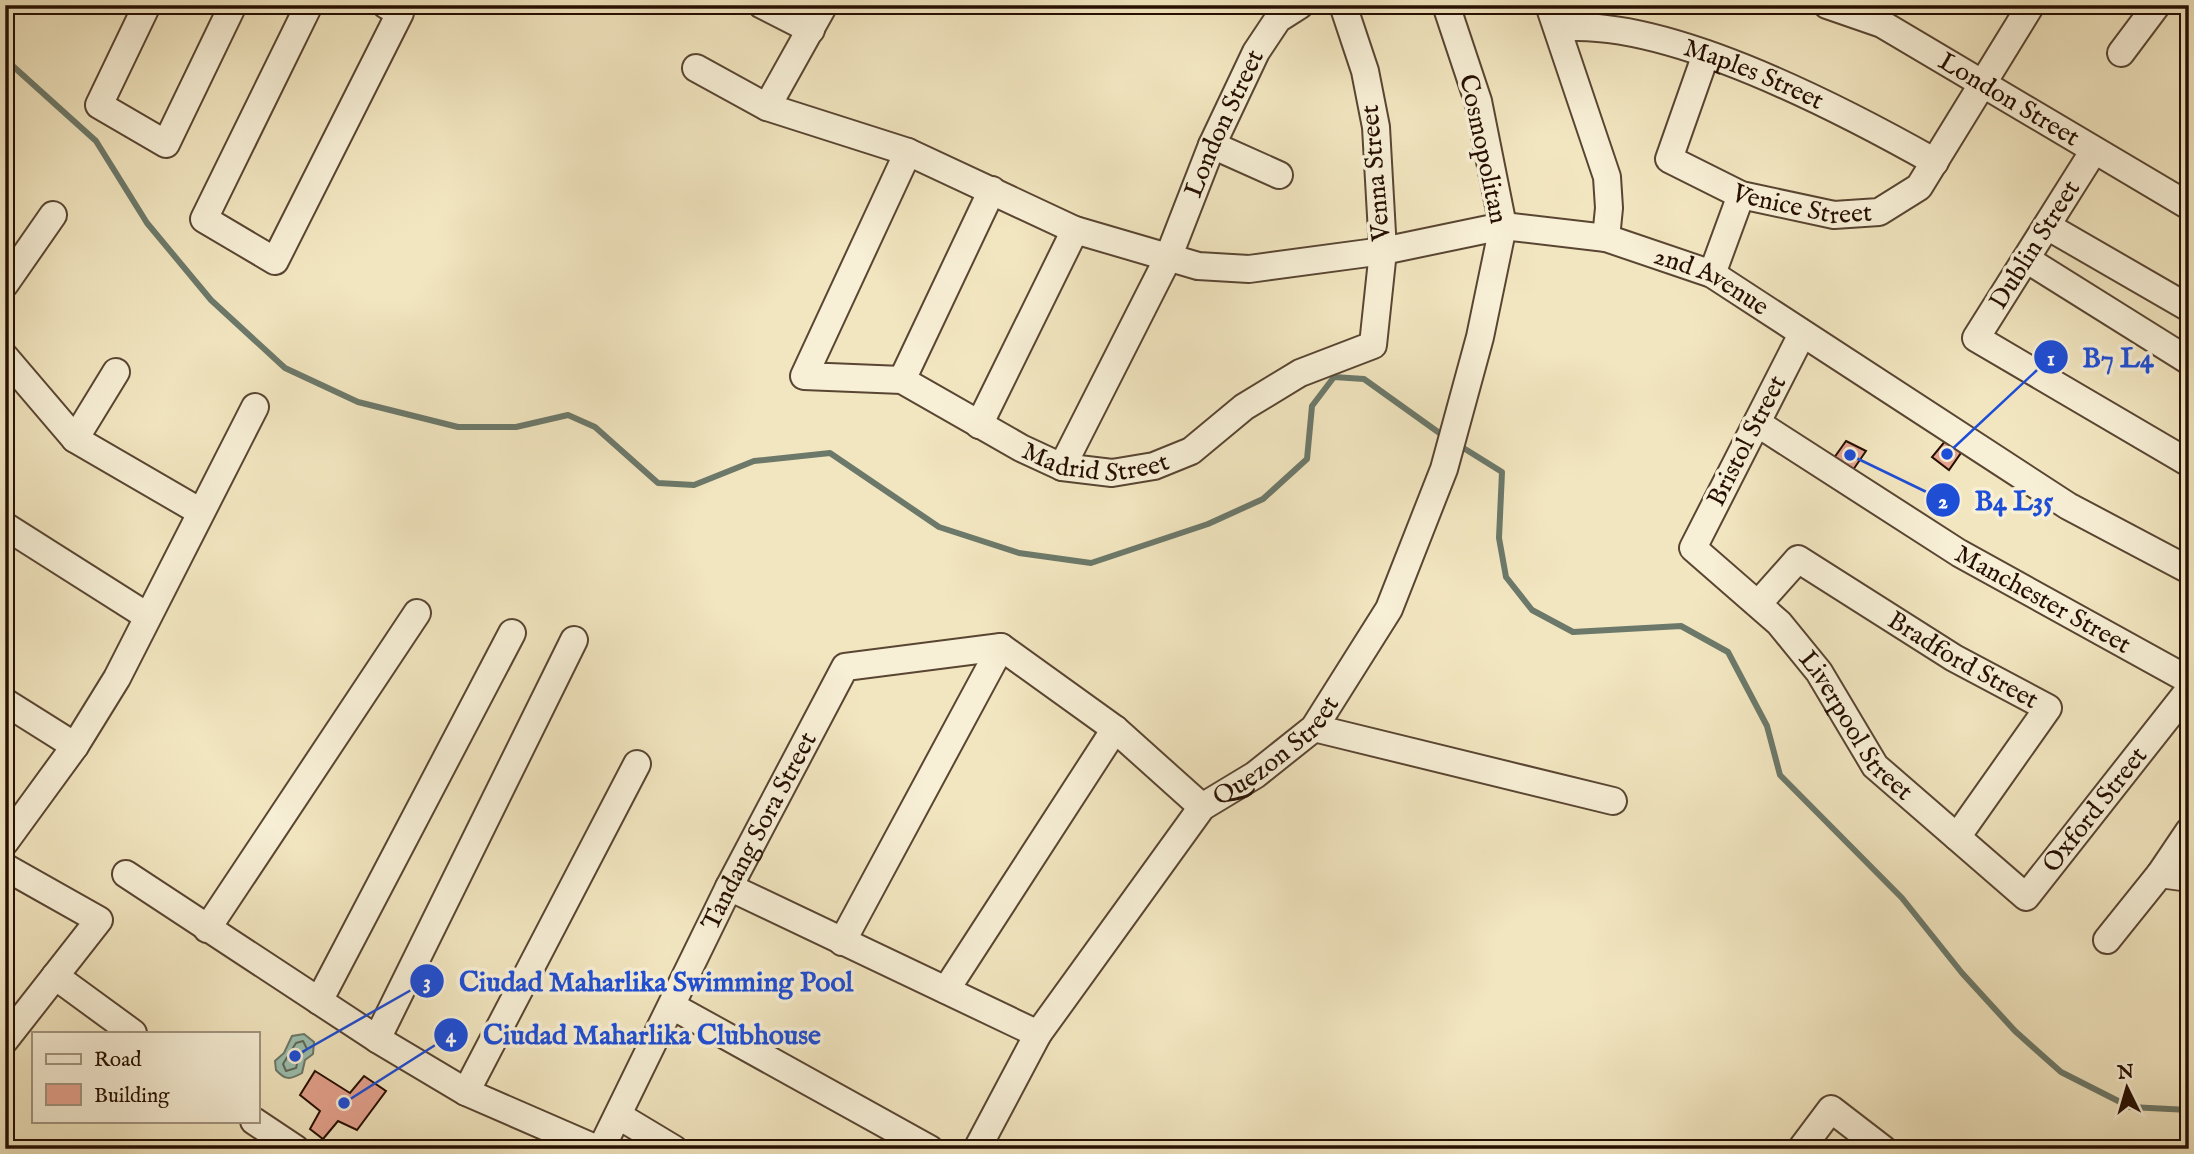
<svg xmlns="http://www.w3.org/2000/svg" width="2194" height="1154" font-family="'IM FELL English',serif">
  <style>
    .water { fill: #9bc0b0; stroke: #6c796a; stroke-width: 2 }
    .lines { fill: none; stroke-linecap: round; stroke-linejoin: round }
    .shore { stroke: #606859; stroke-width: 2 }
    .stream { stroke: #6c796a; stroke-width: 6 }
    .building { fill: #e5a38f; stroke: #260f02; stroke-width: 2 }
    .minor-casing { stroke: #594532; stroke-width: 30 }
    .minor { stroke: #f7efd6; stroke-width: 26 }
    .labels { text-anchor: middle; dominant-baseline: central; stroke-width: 7; stroke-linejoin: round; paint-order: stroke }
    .street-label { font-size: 26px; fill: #260f02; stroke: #f7efd6 }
    .leader { fill: none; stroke: #1d4ed8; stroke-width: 2.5 }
    .callout-dot { fill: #1d4ed8; stroke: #f7efd6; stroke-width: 2.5 }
    .mark-label { font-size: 21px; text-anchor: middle; font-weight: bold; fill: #fff }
    .callout-label { font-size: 28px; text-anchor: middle; font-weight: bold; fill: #1d4ed8; stroke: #f7efd6; stroke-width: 7; stroke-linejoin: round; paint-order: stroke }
  </style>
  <rect width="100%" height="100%" fill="#f2e6c0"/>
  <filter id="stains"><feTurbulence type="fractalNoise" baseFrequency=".00286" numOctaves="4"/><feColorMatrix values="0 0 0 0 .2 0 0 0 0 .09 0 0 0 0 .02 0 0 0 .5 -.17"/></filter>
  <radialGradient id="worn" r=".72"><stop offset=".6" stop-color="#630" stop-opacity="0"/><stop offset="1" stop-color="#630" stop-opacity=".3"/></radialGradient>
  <!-- water -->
  <path class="water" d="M 304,1034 L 314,1042 L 313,1054 L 305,1060 L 302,1073 C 290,1080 285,1080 276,1070 L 275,1061 L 284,1053 L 292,1036 Z"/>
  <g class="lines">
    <!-- shore -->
    <path class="shore" d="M 303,1041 L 307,1049 L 299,1056 L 296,1068 L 286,1071 L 283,1064 L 296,1043 Z"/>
    <!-- stream -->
    <g class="stream">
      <path d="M 5,59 L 96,141 L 147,223 L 211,300 L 285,368 L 358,402 L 458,427 L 516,427 L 568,415 L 595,427 L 658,483 L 694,485 L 754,461 L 830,453 L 939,527 L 1019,553 L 1091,563 L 1208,524 L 1263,499 L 1307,459 L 1312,406 L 1334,377 L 1364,379 L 1445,437"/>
      <path d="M 1457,444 L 1502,472 L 1499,538 L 1506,577 L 1532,610 L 1573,632 L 1681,626 L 1728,652 L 1767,726 L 1780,775 L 1902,898 L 1962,973 L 2015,1031 L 2061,1072 L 2130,1107 L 2189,1110"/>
    </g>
  </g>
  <!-- building -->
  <g class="building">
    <path d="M 1946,440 L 1963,450 L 1949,470 L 1932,457 Z"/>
    <path d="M 1846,441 L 1866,451 L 1853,470 L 1834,458 Z"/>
    <path d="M 315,1071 L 350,1093 L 364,1076 L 386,1091 L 357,1130 L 338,1121 L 323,1139 L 310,1129 L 320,1111 L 300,1095 Z"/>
  </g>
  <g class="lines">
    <defs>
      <g id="minor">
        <path d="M 147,5 L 99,105 L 166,144 L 233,5"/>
        <path d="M 309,5 L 204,219 L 275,261 L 400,13 L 386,5"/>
        <path d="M 762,5 L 811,30"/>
        <path id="s1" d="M 824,5 L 767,107 L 908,152 L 1075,230 L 1198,266 L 1249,269 L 1383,251 L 1503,226 L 1606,238 L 1712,274 L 2068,506 L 2189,570"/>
        <path d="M 1549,5 L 1607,177 L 1609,208 L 1606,238"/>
        <path id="s2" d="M 1827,5 L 1882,24 L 2189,206"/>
        <path id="s3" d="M 1558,28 C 1666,17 1841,109 1935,162"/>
        <path d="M 2121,53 L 2157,5"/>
        <path id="s4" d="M 1706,54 L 1669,159 L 1741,195 L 1834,215 L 1879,212 L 1919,187 L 2031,5"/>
        <path d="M 696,68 L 767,107"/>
        <path d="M 1212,145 L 1279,175"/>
        <path id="s5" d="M 908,152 L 804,376 L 902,380 L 1021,448 L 1062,467 L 1112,473 L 1154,466 L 1191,451 L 1244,407 L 1300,373 L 1373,345 L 1383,251 L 1376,127 L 1365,71 L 1343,5"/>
        <path d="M 2093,152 L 1976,338 L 2189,463"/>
        <path d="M 2047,226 L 2189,308"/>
        <path d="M 2026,259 L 2189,361"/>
        <path d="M 1712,274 L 1741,195"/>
        <path d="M 5,284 L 53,215"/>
        <path id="s6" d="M 1802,334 L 1693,548 L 1779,623 L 1819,672 L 1875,766 L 2026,897 L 2189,690"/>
        <path d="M 5,357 L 75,439 L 199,511"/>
        <path d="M 902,380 L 992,190"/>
        <path id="s7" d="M 1757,423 L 1959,553 L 2189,680"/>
        <path d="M 979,425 L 1075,230"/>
        <path d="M 75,439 L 116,372"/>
        <path id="s8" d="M 1062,467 L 1168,258 L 1212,145 L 1256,52 L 1278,19 L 1300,5"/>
        <path d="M 5,526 L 147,616"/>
        <path id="s9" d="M 1758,604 L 1798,559 L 1954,658 L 2048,708 L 1957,837"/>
        <path d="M 5,702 L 75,746"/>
        <path d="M 1314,728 L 1613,801"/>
        <path d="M 5,842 L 75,746 L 117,678 L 255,407"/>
        <path d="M 5,867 L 99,920 L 5,1040"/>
        <path d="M 126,874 L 377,1039 L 466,1092 L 597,1149"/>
        <path d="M 2160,874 L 2189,878"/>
        <path d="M 729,887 L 1038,1034"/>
        <path d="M 207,929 L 417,613"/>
        <path d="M 2107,940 L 2160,874 L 2189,831"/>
        <path d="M 842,942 L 1001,647"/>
        <path d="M 55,976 L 133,1033"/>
        <path d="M 946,990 L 1115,729"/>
        <path d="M 319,1001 L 512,633"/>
        <path d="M 672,1006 L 930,1149"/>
        <path d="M 377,1039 L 574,640"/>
        <path d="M 466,1092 L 637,764"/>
        <path d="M 619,1116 L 674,1149"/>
        <path d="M 254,1121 L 296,1149"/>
        <path id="s10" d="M 601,1149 L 729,887 L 845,667 L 1001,647 L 1115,729 L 1202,807"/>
        <path id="s11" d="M 977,1149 L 1038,1034 L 1202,807 L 1255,775 L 1314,728 L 1389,609 L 1444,469 L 1480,337 L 1503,226 L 1478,101 L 1446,5"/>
        <path d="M 1801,1149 L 1831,1109 L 1883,1149"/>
      </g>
    </defs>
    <!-- minor casing -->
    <use href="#minor" class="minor-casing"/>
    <!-- minor -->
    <use href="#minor" class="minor"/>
  </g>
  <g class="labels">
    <!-- street labels -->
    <g class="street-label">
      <text stroke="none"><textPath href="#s3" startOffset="203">Maples Street</textPath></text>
      <text stroke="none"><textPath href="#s2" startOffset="206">London Street</textPath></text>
      <text stroke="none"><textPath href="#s8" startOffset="380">London Street</textPath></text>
      <text transform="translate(1483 149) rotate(78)">Cosmopolitan</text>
      <text transform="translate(1376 173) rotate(-95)">Venna Street</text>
      <text stroke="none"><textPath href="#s4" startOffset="254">Venice Street</textPath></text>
      <text transform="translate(2035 245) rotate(-58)">Dublin Street</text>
      <text stroke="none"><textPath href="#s1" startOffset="1104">2nd Avenue</textPath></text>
      <text transform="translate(1747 441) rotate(-63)">Bristol Street</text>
      <text stroke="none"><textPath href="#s5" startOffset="560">Madrid Street</textPath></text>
      <text stroke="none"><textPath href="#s7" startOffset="336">Manchester Street</textPath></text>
      <text stroke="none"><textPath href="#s9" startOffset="254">Bradford Street</textPath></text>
      <text stroke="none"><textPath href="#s6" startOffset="483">Liverpool Street</textPath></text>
      <text stroke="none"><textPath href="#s11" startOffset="504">Quezon Street</textPath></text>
      <text stroke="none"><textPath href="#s6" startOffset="838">Oxford Street</textPath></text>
      <text stroke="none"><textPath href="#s10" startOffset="355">Tandang Sora Street</textPath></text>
    </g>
  </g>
  <!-- callouts -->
  <path class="leader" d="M1947 454L2051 357M1850 455L1943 500M295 1056L427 981M344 1103L451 1035"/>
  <g class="callout-dot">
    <circle cx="1947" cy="454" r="7"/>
    <circle cx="1850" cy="455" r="7"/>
    <circle cx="295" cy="1056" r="7"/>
    <circle cx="344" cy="1103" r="7"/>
    <circle cx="2051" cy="357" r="18"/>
    <circle cx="1943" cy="500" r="18"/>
    <circle cx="427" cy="981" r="18"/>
    <circle cx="451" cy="1035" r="18"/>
  </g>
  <g class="mark-label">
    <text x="2051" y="365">1</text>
    <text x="1943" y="508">2</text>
    <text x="427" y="988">3</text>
    <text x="451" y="1042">4</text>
  </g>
  <g class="callout-label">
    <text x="2118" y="367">B7 L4</text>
    <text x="2014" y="510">B4 L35</text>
    <text x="656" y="991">Ciudad Maharlika Swimming Pool</text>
    <text x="652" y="1044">Ciudad Maharlika Clubhouse</text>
  </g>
  <!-- margin -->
  <rect width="2194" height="1154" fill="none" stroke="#f2e6c0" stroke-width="28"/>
  <rect x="7" y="7" width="2180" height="1140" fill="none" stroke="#260f02" stroke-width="3.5"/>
  <rect x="14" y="14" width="2166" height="1126" fill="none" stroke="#260f02" stroke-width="2"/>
  <!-- legend -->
  <rect x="32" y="1032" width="228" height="91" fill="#f7efd6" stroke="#a39581" stroke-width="2"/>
  <rect x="46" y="1054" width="35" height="10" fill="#f7efd6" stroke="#a39581" stroke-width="2"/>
  <text x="94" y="1066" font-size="21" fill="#260f02">Road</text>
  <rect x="46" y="1084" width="35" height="21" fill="#e5a38f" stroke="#a39581" stroke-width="2"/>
  <text x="94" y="1102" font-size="21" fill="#260f02">Building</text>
  <!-- north arrow -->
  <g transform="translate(2127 1088) rotate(355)" stroke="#f7efd6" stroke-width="5" paint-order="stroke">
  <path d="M0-5L12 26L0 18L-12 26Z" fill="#260f02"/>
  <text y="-10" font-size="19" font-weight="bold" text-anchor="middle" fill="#260f02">N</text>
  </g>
  <rect width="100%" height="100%" filter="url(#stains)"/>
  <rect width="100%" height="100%" fill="url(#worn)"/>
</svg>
